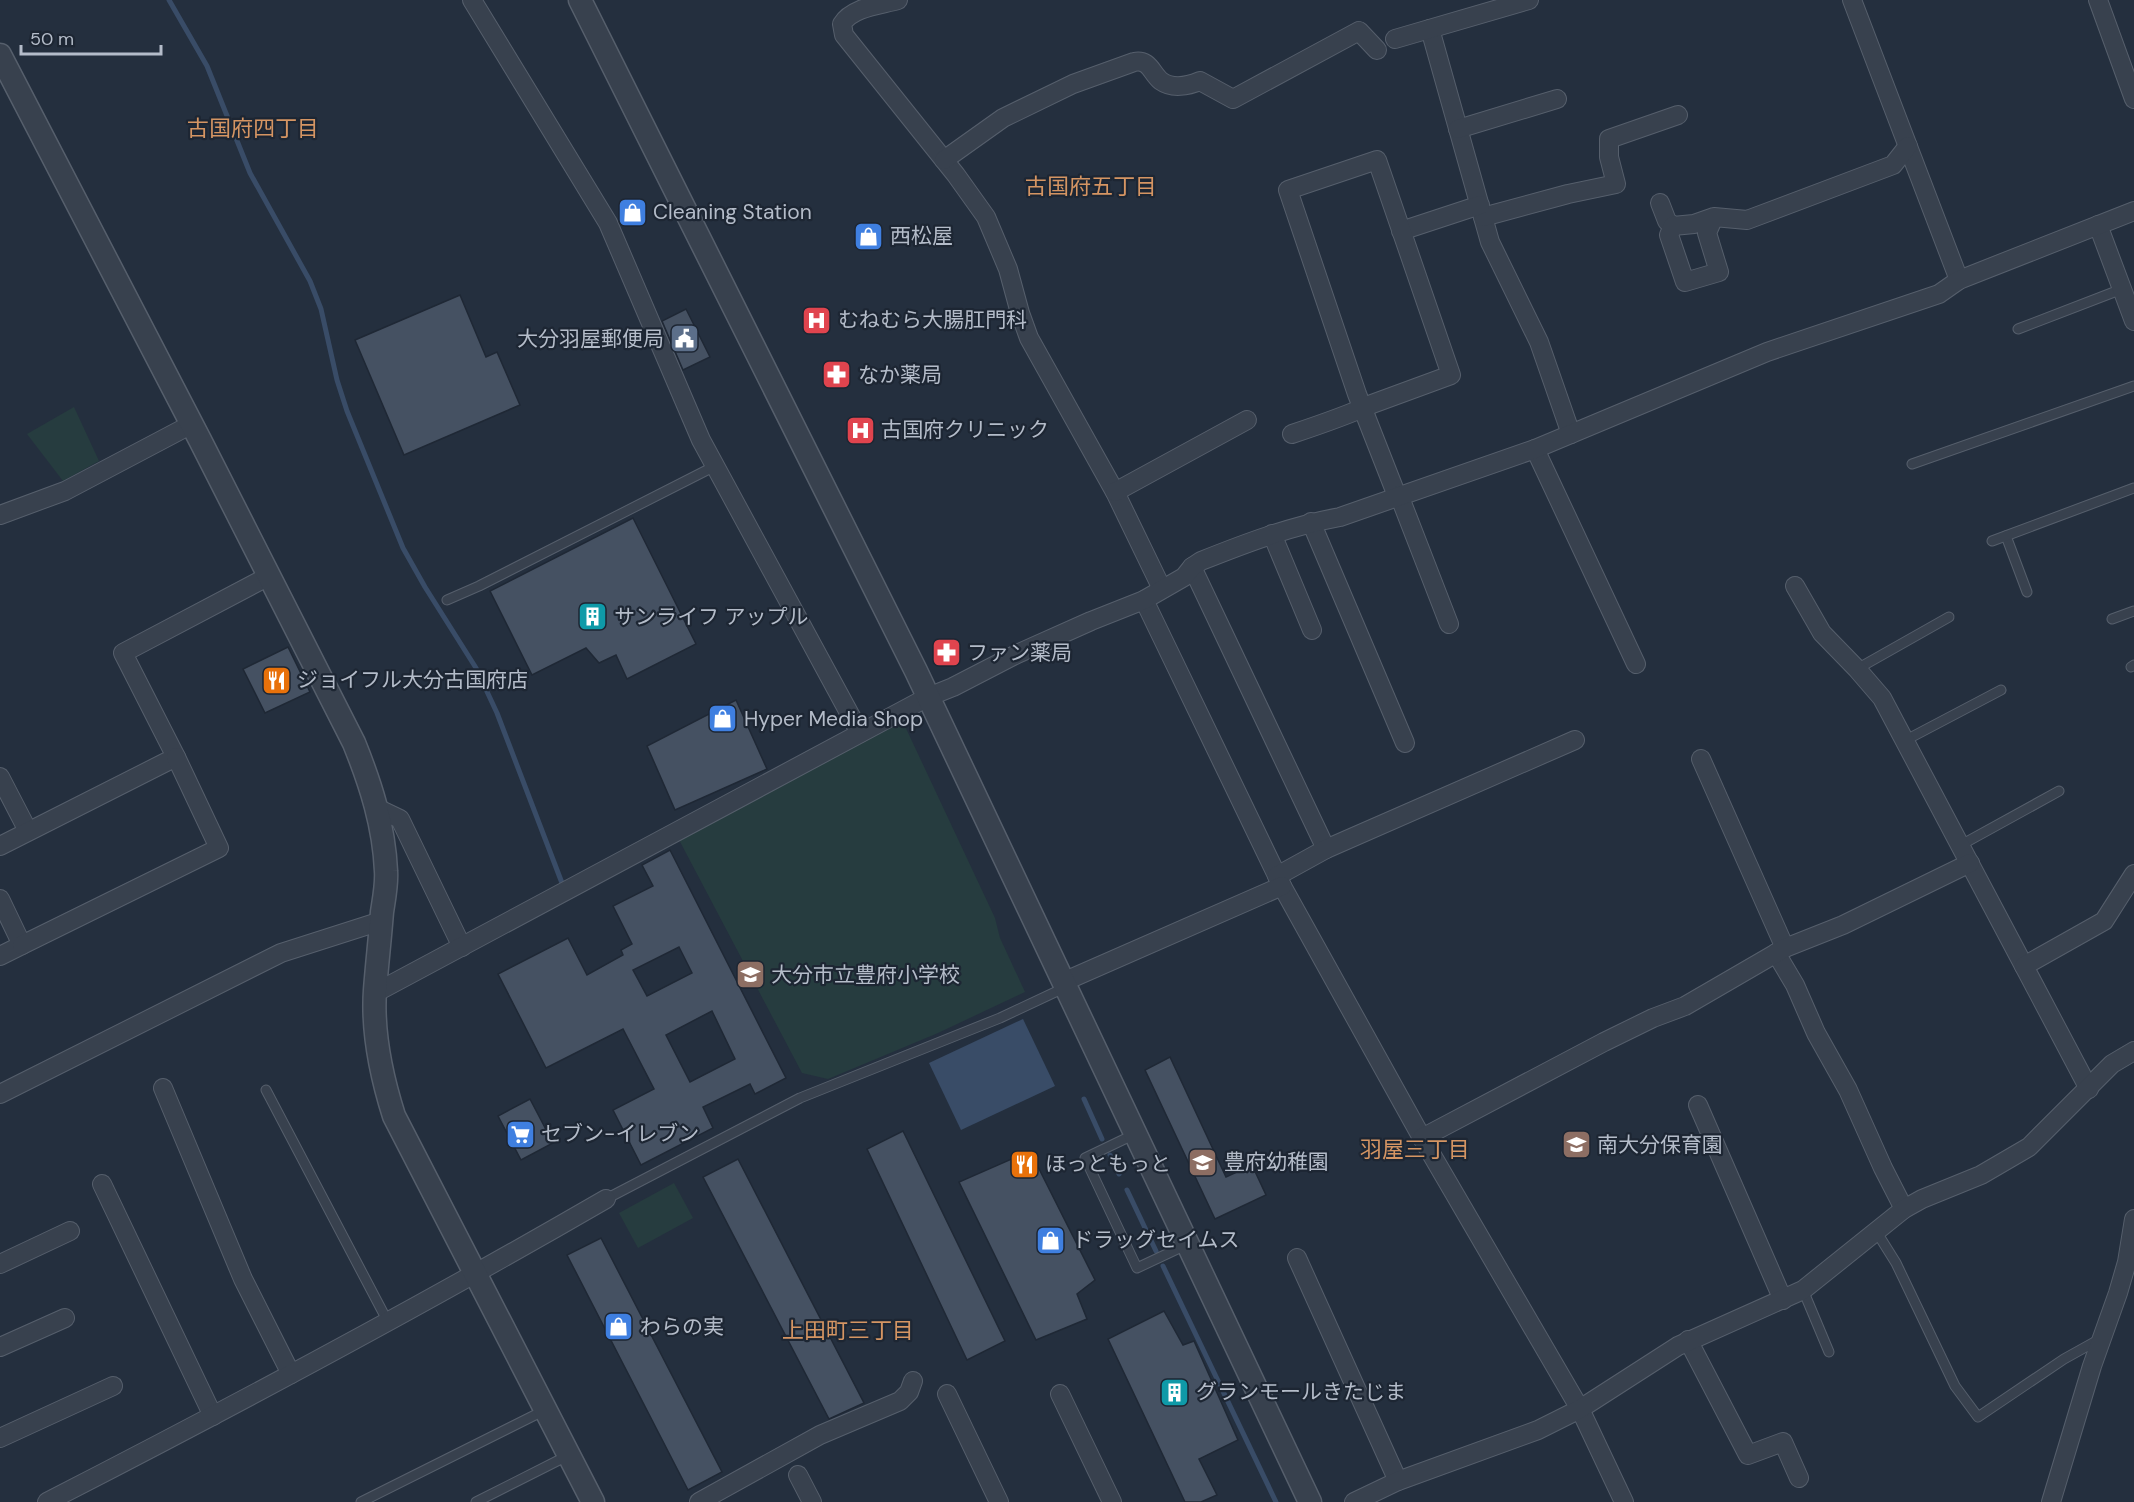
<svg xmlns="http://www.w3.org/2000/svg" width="2134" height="1502" font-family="'DM Sans','Noto Sans JP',sans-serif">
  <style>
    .green { fill: #263c3f }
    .water { fill: #394c67 }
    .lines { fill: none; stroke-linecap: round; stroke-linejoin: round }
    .stream { stroke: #394c67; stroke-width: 5 }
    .building { fill: #455162; stroke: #1f2835; stroke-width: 1.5; fill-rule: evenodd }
    .service-casing { stroke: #565f6c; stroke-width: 11 }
    .minor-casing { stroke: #565f6c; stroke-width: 20 }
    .tertiary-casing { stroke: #565f6c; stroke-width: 25 }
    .service { stroke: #38414e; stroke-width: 9 }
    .minor { stroke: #38414e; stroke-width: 18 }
    .tertiary { stroke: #38414e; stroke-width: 22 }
    .labels { text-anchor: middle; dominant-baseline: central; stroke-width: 4.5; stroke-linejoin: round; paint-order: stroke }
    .poi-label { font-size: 21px; fill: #b4bcc9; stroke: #1d2633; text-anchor: start }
    .neighbourhood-label { font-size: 22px; fill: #d59563; stroke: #1d2633 }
  </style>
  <rect width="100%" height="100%" fill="#242f3e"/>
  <!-- green -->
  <g class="green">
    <path d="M 74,407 L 99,461 L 63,481 L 27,434 Z"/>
    <path d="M 903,722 L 995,918 L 1000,938 L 1025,992 L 938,1033 L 828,1079 L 802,1073 L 677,836 Z"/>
    <path d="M 674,1183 L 693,1218 L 638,1248 L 619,1213 Z"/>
  </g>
  <!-- water -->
  <path class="water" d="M 1023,1019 L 1055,1086 L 961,1130 L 929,1063 Z"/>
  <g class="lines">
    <!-- stream -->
    <g class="stream">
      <path d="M 169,0 L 207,66 L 250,173 L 310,281 L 321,309 L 337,380 L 347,411 L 403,548 L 425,587 L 476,668 L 497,713 L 562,883"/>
      <path d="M 1084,1099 L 1102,1139"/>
      <path d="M 1110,1155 L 1119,1174"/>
      <path d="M 1127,1190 L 1156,1251"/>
      <path d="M 1163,1266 L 1276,1502"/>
    </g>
  </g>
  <!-- building -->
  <g class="building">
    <path d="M 460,295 L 486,357 L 497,352 L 520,405 L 404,455 L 355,340 Z"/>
    <path d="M 686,309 L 710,357 L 683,370 L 662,321 Z"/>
    <path d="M 633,518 L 696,644 L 627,679 L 616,655 L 599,663 L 586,648 L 532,675 L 490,591 Z"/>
    <path d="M 288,647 L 310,692 L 265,713 L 243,669 Z"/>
    <path d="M 736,700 L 767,769 L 675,810 L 647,746 Z"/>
    <path d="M 670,850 L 786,1078 L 755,1094 L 750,1084 L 703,1107 L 713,1128 L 641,1165 L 613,1110 L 654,1089 L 623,1029 L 546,1068 L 498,974 L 568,938 L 587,975 L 623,955 L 621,950 L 632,944 L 613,906 L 653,886 L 642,865 ZM 679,947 L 692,973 L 647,996 L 633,970 ZM 712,1011 L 735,1059 L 690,1082 L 666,1035 Z"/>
    <path d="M 1170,1057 L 1226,1177 L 1252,1165 L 1266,1195 L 1215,1219 L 1145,1070 Z"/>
    <path d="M 530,1099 L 553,1143 L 521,1160 L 498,1116 Z"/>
    <path d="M 903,1131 L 1005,1341 L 967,1360 L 867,1149 Z"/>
    <path d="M 1030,1151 L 1095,1280 L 1077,1294 L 1087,1319 L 1036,1340 L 959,1182 Z"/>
    <path d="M 738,1159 L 864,1403 L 829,1419 L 703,1177 Z"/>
    <path d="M 601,1238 L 722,1472 L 688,1490 L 567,1255 Z"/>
    <path d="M 1164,1311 L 1183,1345 L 1194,1341 L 1238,1440 L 1199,1459 L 1217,1495 L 1201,1502 L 1185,1502 L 1108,1339 Z"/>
  </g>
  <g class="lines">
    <defs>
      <g id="service">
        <path d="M 2018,329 L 2122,289"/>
        <path d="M 1912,464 L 2134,386"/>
        <path d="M 2006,536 L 2027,592"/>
        <path d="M 1992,541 L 2134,488"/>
        <path d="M 447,600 L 479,586 L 715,466"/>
        <path d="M 2112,619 L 2134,611"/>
        <path d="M 2131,667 L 2134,665"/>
        <path d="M 1857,669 L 1949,617"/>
        <path d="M 1906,740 L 2001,690"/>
        <path d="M 1961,845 L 2059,791"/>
        <path d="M 266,1090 L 388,1322"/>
        <path d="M 1135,1134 L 1085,1158 L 1137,1268 L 1188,1244"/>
        <path d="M 606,1199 L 800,1098 L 1000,1018 L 1066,987"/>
        <path d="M 1876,1231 L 1896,1263 L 1955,1386 L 1978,1417 L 2064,1359 L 2100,1339"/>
        <path d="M 1803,1290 L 1829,1352"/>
        <path d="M 361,1502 L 545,1410"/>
        <path d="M 476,1502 L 569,1455"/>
      </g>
      <g id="minor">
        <path d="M 472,0 L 608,223 L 701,440 L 860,733"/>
        <path d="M 898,0 C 881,5 852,7 842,24 L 844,35 L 956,175 L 986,217 L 1008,269 L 1020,313 L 1029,338 L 1115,492 L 1162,589"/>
        <path d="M 1852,0 L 1959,280"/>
        <path d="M 2098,0 L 2134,99"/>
        <path d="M 1430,29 L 1490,242 L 1539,342 L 1571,434"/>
        <path d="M 1395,39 L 1529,0"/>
        <path d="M 1458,129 L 1557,99"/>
        <path d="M 944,160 L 1003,118 L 1073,84 L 1134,62 C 1150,59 1151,73 1161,81 C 1172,89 1188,86 1200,81 L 1233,99 L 1359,31 L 1377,50"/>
        <path d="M 1660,203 L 1667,221 L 1673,226"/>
        <path d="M 1483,217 L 1568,194 L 1616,184 L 1609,157 L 1609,139 L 1678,115"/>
        <path d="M 1714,217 L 1707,233 L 1719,272 L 1685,282 L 1669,235 L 1673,226 L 1694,224 L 1714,217 L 1747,220 L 1893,165 L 1908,146"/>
        <path d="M 2098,225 L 2134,321"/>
        <path d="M 1401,231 L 1480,205"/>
        <path d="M 1292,434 C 1319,425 1346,416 1372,404 L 1451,375 L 1377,160 L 1288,190 L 1357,394 L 1397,496"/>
        <path d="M 1535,449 L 1636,664"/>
        <path d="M 1115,492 L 1247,420"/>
        <path d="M 1399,495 L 1449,624"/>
        <path d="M 0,515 L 65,491 L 192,424"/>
        <path d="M 1311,522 L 1405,743"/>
        <path d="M 1272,534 L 1312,630"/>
        <path d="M 1192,567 L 1326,849"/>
        <path d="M 1795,586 L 1822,633 L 1857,669 L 1882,698 L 2024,966"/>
        <path d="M 1144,600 L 1282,886 L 1422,1138 L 1580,1409 L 1624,1502"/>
        <path d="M 1701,759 L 1785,948"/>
        <path d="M 0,777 L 28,831"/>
        <path d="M 377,808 L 400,819 L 462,947"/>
        <path d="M 0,846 L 176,757 L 123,653 L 269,576"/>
        <path d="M 1277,876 L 1326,849 L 1575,740"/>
        <path d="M 0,899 L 22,945 L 0,956"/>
        <path d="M 22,945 L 219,848 L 176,757"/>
        <path d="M 1776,953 L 1795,985 L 1816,1033 L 1848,1090 L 1883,1168 L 1904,1209"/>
        <path d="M 1063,982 L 1282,886"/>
        <path d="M 375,993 L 928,697 L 953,687 L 1017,654 L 1091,621 L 1144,600 L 1184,577 L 1192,567 L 1201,561 C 1246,543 1291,526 1340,517 L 1535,449 L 1767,352 L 1939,294 L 1959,280 L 2134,211"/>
        <path d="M 163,1088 L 243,1279 L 291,1374"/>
        <path d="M 2089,1089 L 2024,966 L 2104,921 L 2134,874"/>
        <path d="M 0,1094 L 281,953 L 381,921"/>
        <path d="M 1698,1105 L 1783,1300"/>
        <path d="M 1422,1138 L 1604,1042 L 1653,1018 L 1685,1006 L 1785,948 L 1843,925 L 1970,863"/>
        <path d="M 102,1184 L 213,1416"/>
        <path d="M 1297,1258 L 1398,1481"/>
        <path d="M 0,1264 L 70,1231"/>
        <path d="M 1688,1340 L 1748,1455 L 1783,1442 L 1799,1478"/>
        <path d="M 0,1347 L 65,1318"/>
        <path d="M 947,1394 L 999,1502"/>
        <path d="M 1060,1394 L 1112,1502"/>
        <path d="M 0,1438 L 113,1386"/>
        <path d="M 798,1475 L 812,1502"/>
        <path d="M 47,1502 C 236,1405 423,1305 606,1199"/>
        <path d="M 699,1502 L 820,1435 L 900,1401 L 909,1392 L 913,1381"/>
        <path d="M 1354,1502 L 1398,1481 L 1538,1430 L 1580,1409 L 1678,1346 L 1803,1290 L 1904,1209 L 1922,1199 L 1981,1175 L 2029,1147 L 2112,1064 L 2134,1051"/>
        <path d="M 2051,1502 L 2092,1366 L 2118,1293 L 2127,1262 L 2134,1219"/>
      </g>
      <g id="tertiary">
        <path d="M 580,0 L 916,671 L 1310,1502"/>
        <path d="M 0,55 L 200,440 L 354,743 C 371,785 384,826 386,871 C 387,884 384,899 382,912 C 380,938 377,964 375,990 C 372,1032 381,1075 394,1116 L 593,1502"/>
      </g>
    </defs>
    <!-- service casing -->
    <use href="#service" class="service-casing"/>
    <!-- minor casing -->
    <use href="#minor" class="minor-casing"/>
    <!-- tertiary casing -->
    <use href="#tertiary" class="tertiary-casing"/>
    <!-- service -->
    <use href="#service" class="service"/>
    <!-- minor -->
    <use href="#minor" class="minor"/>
    <!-- tertiary -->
    <use href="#tertiary" class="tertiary"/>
  </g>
  <!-- icons -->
  <defs>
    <symbol id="shop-square" viewBox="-11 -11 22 22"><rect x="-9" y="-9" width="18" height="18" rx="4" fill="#3f7fe0" stroke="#1d2633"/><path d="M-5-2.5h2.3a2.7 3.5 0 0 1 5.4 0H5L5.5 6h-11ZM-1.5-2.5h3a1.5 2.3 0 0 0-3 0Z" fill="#fff"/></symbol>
    <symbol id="hospital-square" viewBox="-11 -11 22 22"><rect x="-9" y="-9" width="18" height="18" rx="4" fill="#e0444e" stroke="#1d2633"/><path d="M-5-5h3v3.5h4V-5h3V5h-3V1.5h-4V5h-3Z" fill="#fff"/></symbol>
    <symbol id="civic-square" viewBox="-11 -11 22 22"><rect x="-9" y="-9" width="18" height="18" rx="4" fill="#5c6f8a" stroke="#1d2633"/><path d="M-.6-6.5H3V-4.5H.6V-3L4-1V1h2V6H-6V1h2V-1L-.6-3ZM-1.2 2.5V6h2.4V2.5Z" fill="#fff"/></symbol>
    <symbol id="pharmacy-square" viewBox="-11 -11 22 22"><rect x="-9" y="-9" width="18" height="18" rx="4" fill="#e0444e" stroke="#1d2633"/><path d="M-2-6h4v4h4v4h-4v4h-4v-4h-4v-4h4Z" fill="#fff"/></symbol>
    <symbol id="building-square" viewBox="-11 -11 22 22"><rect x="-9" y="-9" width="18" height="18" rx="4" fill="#0f9aa8" stroke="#1d2633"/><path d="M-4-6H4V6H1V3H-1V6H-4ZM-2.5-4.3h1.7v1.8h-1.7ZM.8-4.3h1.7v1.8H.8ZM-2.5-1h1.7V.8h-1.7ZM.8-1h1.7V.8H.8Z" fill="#fff"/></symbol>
    <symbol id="restaurant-square" viewBox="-11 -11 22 22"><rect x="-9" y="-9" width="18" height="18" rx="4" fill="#e8710a" stroke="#1d2633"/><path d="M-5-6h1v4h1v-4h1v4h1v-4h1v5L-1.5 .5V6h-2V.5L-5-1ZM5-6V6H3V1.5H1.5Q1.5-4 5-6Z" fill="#fff"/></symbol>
    <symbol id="school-square" viewBox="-11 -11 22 22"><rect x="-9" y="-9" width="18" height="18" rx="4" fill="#8d6e63" stroke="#1d2633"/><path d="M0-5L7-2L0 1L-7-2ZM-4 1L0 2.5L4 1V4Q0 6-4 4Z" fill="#fff"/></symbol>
    <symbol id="supermarket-square" viewBox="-11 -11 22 22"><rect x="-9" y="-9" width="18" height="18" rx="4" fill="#3f7fe0" stroke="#1d2633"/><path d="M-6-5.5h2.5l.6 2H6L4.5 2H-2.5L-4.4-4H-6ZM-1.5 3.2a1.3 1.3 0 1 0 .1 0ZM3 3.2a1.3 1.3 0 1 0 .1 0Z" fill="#fff"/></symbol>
  </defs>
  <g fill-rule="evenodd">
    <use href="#shop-square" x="616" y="196" width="33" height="33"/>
    <use href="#shop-square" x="852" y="220" width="33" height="33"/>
    <use href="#hospital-square" x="800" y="304" width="33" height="33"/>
    <use href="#civic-square" x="668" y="322" width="33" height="33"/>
    <use href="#pharmacy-square" x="820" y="358" width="33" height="33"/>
    <use href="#hospital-square" x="844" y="414" width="33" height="33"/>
    <use href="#building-square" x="576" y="600" width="33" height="33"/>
    <use href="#pharmacy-square" x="930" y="636" width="33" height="33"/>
    <use href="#restaurant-square" x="260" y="664" width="33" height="33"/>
    <use href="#shop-square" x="706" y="702" width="33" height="33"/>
    <use href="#school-square" x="734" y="958" width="33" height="33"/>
    <use href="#supermarket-square" x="504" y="1118" width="33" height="33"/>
    <use href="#school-square" x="1560" y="1128" width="33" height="33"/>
    <use href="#school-square" x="1186" y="1146" width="33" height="33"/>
    <use href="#restaurant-square" x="1008" y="1148" width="33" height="33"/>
    <use href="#shop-square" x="1034" y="1224" width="33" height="33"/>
    <use href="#shop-square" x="602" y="1310" width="33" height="33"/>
    <use href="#building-square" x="1158" y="1376" width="33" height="33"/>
  </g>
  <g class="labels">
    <!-- poi labels -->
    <g class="poi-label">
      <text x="653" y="212">Cleaning Station</text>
      <text x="890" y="236">西松屋</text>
      <text x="838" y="320">むねむら大腸肛門科</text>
      <text x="664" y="339" text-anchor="end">大分羽屋郵便局</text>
      <text x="858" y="375">なか薬局</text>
      <text x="881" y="430">古国府クリニック</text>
      <text x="614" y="617">サンライフ アップル</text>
      <text x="967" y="653">ファン薬局</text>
      <text x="297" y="680">ジョイフル大分古国府店</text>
      <text x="744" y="719">Hyper Media Shop</text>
      <text x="771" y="975">大分市立豊府小学校</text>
      <text x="541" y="1134">セブン-イレブン</text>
      <text x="1597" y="1145">南大分保育園</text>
      <text x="1224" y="1162">豊府幼稚園</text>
      <text x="1045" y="1164">ほっともっと</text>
      <text x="1072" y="1240">ドラッグセイムス</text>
      <text x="640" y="1327">わらの実</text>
      <text x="1196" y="1392">グランモールきたじま</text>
    </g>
    <!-- neighbourhood labels -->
    <g class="neighbourhood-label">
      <text x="253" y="128">古国府四丁目</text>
      <text x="1091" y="186">古国府五丁目</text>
      <text x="1415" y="1149">羽屋三丁目</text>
      <text x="848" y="1330">上田町三丁目</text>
    </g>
  </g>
  <!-- scale -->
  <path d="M21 45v9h140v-9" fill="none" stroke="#b4bcc9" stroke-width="3"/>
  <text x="30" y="45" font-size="18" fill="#b4bcc9" stroke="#1d2633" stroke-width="4.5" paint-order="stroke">50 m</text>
</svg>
